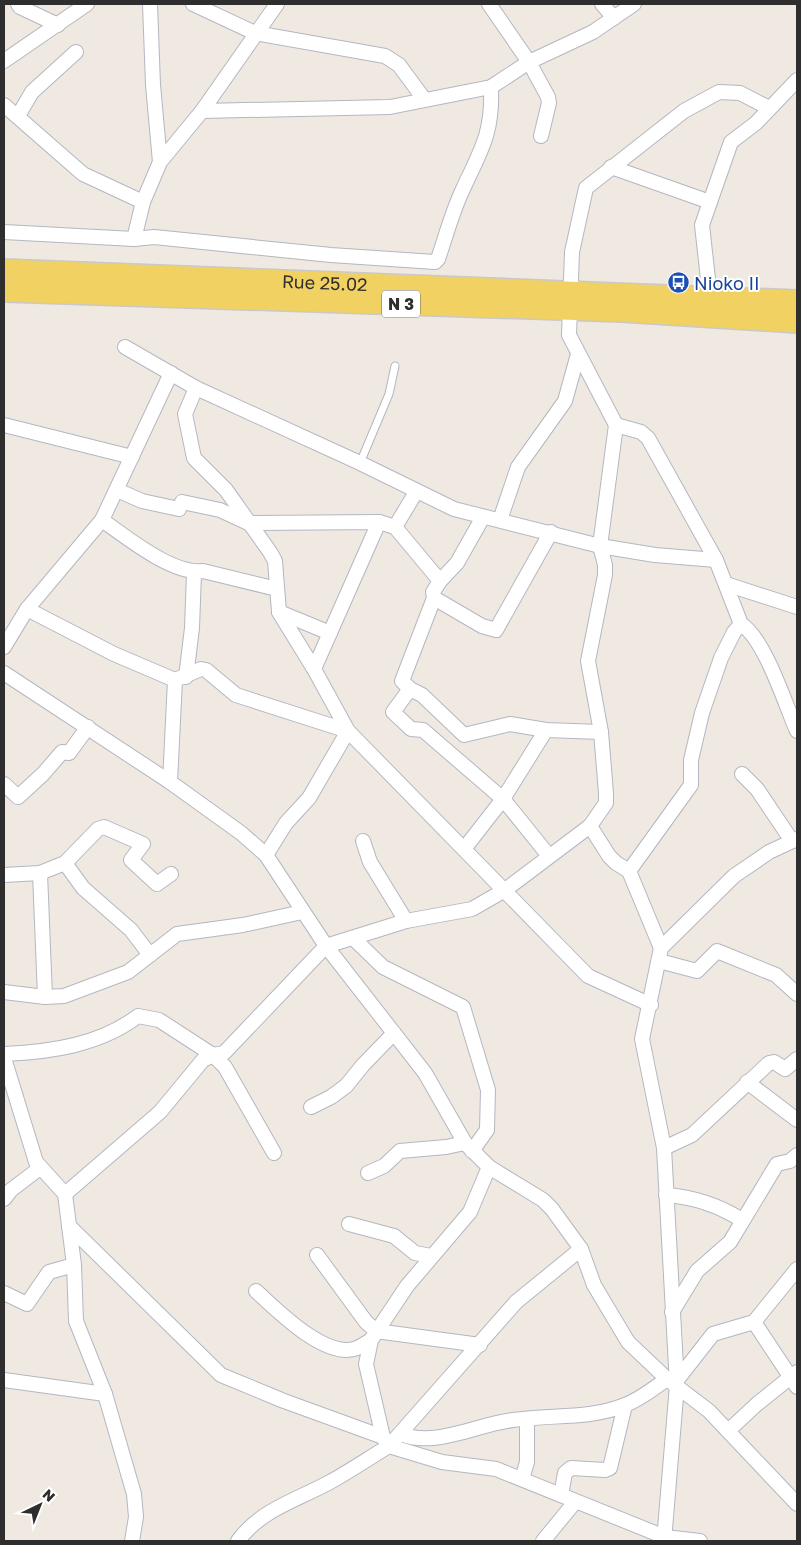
<svg xmlns="http://www.w3.org/2000/svg" width="801" height="1545" font-family="'Golos Text',sans-serif">
  <style>
    .lines { fill: none; stroke-linecap: round; stroke-linejoin: round }
    .lane-casing { stroke: #b4b7c1; stroke-width: 9 }
    .street-casing { stroke: #b4b7c1; stroke-width: 16 }
    .primary-casing { stroke: #c9c9c9; stroke-width: 24 }
    .lane { stroke: #fff; stroke-width: 7 }
    .street { stroke: #fff; stroke-width: 14 }
    .primary { stroke: #f2d163; stroke-width: 21 }
    .labels { text-anchor: middle; dominant-baseline: central; stroke-width: 4; stroke-linejoin: round; paint-order: stroke }
    .shield { fill: #fff; stroke: #6d6d6d; stroke-width: 1 }
    .shield-label { font-size: 16px; font-weight: bold; fill: #2e2e2e }
    .street-label { font-size: 18px; fill: #2e2e2e; stroke: #fff }
    .transit-label { font-size: 18px; fill: #164399; stroke: #fff; text-anchor: start }
  </style>
  <rect width="100%" height="100%" fill="#efe9e1"/>
  <g class="lines">
    <defs>
      <path id="lane" d="M 360,463 L 389,394 L 395,366"/>
      <g id="street">
        <path d="M 18,4 L 20,7 L 58,25"/>
        <path d="M 150,4 L 153,85 L 160,162"/>
        <path d="M 193,4 L 255,33 L 385,56 L 399,65 L 424,99"/>
        <path d="M 489,4 L 529,62 L 548,97 L 549,103 L 541,136"/>
        <path d="M 602,4 L 614,18"/>
        <path d="M 4,61 L 87,4"/>
        <path d="M 4,105 L 83,174 L 143,202"/>
        <path d="M 769,108 L 740,93 L 719,92 L 684,111 L 586,188 L 572,252 L 569,335 L 616,425 L 641,432 L 648,438 L 716,560 L 741,624 C 765,639 785,704 797,731"/>
        <path d="M 202,111 L 390,107 L 491,87 L 529,62 L 593,32 L 634,4"/>
        <path d="M 18,116 L 32,92 L 76,52"/>
        <path d="M 611,167 L 710,202"/>
        <path d="M 4,232 L 134,239 L 143,202 L 160,162 L 202,111 L 277,4"/>
        <path d="M 134,239 L 154,237 L 331,255 L 435,262 L 438,259 C 446,236 452,212 463,189 C 481,150 493,133 491,87"/>
        <path d="M 710,297 L 702,225 L 731,142 L 756,123 L 797,80"/>
        <path d="M 125,347 L 196,388 L 360,463 L 454,509 L 600,546 L 655,555 L 716,560"/>
        <path d="M 196,388 L 185,414 L 194,458 L 226,490 L 270,552 L 275,561 L 279,612 L 314,669 L 348,731 L 588,976 L 651,1005"/>
        <path d="M 4,425 L 132,457"/>
        <path d="M 117,490 L 142,501 L 179,509 L 182,502 L 220,510 L 248,523 L 379,522 L 395,527 L 440,581 L 433,592 L 434,598 L 402,681 L 410,689 L 422,695 L 464,735 L 510,724 L 546,730 L 601,732"/>
        <path d="M 102,520 C 126,537 173,575 203,571 L 277,589"/>
        <path d="M 500,520 L 518,467 L 565,401 L 578,354"/>
        <path d="M 395,527 L 416,492"/>
        <path d="M 440,581 L 457,563 L 483,517"/>
        <path d="M 726,584 L 797,607"/>
        <path d="M 434,598 L 482,626 L 496,630 L 551,532"/>
        <path d="M 27,609 L 114,654 L 175,680 L 201,669 L 206,670 L 236,695 L 348,731 L 309,798 L 286,823 L 266,855"/>
        <path d="M 279,612 L 330,633"/>
        <path d="M 4,647 L 27,609 L 102,520 L 171,373"/>
        <path d="M 314,669 L 379,522"/>
        <path d="M 4,673 L 170,782 L 241,833 L 266,855 L 326,946 L 425,1073 L 465,1143 L 489,1167 L 543,1200 L 552,1209 L 581,1249 L 594,1285 L 628,1342 L 667,1379 L 709,1411 L 797,1504"/>
        <path d="M 186,677 L 192,628 L 194,573"/>
        <path d="M 410,689 L 393,712 L 411,729 L 423,730 L 503,799 L 549,856"/>
        <path d="M 742,774 L 757,789 L 792,841"/>
        <path d="M 170,782 L 175,680"/>
        <path d="M 4,784 L 18,797 L 43,774 L 62,752 L 69,753 L 88,727"/>
        <path d="M 590,826 L 609,856 L 616,863 L 629,871 L 661,948"/>
        <path d="M 363,841 L 370,862 L 406,921"/>
        <path d="M 464,849 L 503,799 L 546,730"/>
        <path d="M 65,863 L 83,888 L 131,930 L 150,955"/>
        <path d="M 629,871 L 691,785 L 691,760 L 702,713 L 721,658 L 734,632 L 741,624"/>
        <path d="M 40,873 L 45,997"/>
        <path d="M 4,875 L 40,873 L 65,863 L 98,829 L 104,827 L 143,844 L 131,860 L 157,884 L 171,874"/>
        <path d="M 353,938 L 383,967 L 463,1007 L 488,1090 L 487,1130 L 472,1151"/>
        <path d="M 659,961 L 697,971 L 717,951 L 776,975 L 797,994"/>
        <path d="M 4,992 L 45,997 L 64,996 L 128,972 L 177,934 L 243,925 L 302,912"/>
        <path d="M 4,1054 C 51,1052 100,1045 138,1016 L 159,1020 L 213,1055 L 225,1067 L 274,1153"/>
        <path d="M 4,1058 L 36,1162 L 65,1194 L 74,1265 L 76,1321 L 105,1394 L 134,1494 L 136,1517 L 132,1541"/>
        <path d="M 747,1082 L 797,1120"/>
        <path d="M 311,1107 L 331,1097 L 346,1086 L 363,1065 L 394,1033"/>
        <path d="M 664,1148 L 692,1135 L 769,1063 L 774,1062 L 785,1069 L 797,1059"/>
        <path d="M 368,1173 L 384,1166 L 400,1151 L 446,1147 L 465,1143"/>
        <path d="M 65,1194 L 160,1112 L 203,1060 L 213,1055 L 224,1053 L 326,946 L 406,921 L 472,909 L 505,890 L 590,826 L 606,803 L 606,793 L 601,732 L 588,661 L 605,575 L 605,565 L 600,546 L 616,425"/>
        <path d="M 666,1195 C 695,1197 718,1205 742,1220"/>
        <path d="M 4,1199 L 11,1190 L 40,1168"/>
        <path d="M 349,1224 L 394,1236 L 415,1253 L 431,1256"/>
        <path d="M 69,1226 L 221,1375 L 284,1401 L 383,1437 L 389,1446 L 516,1302 L 581,1249"/>
        <path d="M 317,1255 L 366,1322 L 376,1331 L 480,1345"/>
        <path d="M 256,1291 C 277,1310 323,1357 354,1349 C 359,1348 366,1343 371,1340"/>
        <path d="M 4,1293 L 27,1304 L 49,1272 L 74,1265"/>
        <path d="M 672,1312 L 697,1271 L 730,1242 L 777,1164 L 790,1161 L 797,1155"/>
        <path d="M 754,1322 L 797,1387"/>
        <path d="M 4,1380 L 105,1394"/>
        <path d="M 677,1380 L 713,1334 L 754,1322 L 797,1269"/>
        <path d="M 728,1431 L 757,1404 L 797,1372"/>
        <path d="M 401,1434 C 435,1448 478,1424 513,1420 C 551,1414 588,1420 625,1405 C 641,1399 654,1388 667,1379"/>
        <path d="M 383,1437 L 366,1364 L 371,1340 L 407,1286 L 470,1212 L 489,1167"/>
        <path d="M 522,1479 L 527,1462 L 527,1419"/>
        <path d="M 561,1495 L 565,1473 L 571,1468 L 605,1470 L 610,1468 L 625,1405"/>
        <path d="M 238,1541 C 260,1510 297,1500 330,1482 C 350,1471 369,1458 389,1446 L 442,1462 L 496,1469 L 665,1537 L 700,1541"/>
        <path d="M 543,1541 L 575,1502"/>
        <path d="M 664,1541 L 677,1385 L 664,1148 L 642,1039 L 661,948 L 734,876 L 769,852 L 797,839"/>
      </g>
      <g id="primary">
        <path id="s1" d="M 4,270 L 797,301"/>
        <path d="M 4,291 L 621,311 L 797,322"/>
      </g>
    </defs>
    <!-- lane casing -->
    <use href="#lane" class="lane-casing"/>
    <!-- street casing -->
    <use href="#street" class="street-casing"/>
    <!-- primary casing -->
    <use href="#primary" class="primary-casing"/>
    <!-- lane -->
    <use href="#lane" class="lane"/>
    <!-- street -->
    <use href="#street" class="street"/>
    <!-- primary -->
    <use href="#primary" class="primary"/>
  </g>
  <!-- icons -->
  <defs>
    <symbol id="bus-disc" viewBox="-11 -11 22 22"><circle r="9.5" fill="#1a4fb4" stroke="#fff"/><path d="M-5-6H5V4H4V6H2V4H-2V6H-4V4H-5ZM-3.5-4V0h7V-4ZM-3.5 1.2v1.5H-2V1.2ZM2 1.2v1.5H3.5V1.2Z" fill="#fff"/></symbol>
  </defs>
  <g fill-rule="evenodd">
    <use href="#bus-disc" x="666" y="270" width="25" height="25"/>
  </g>
  <g class="labels">
    <!-- shield labels -->
    <rect class="shield" x="382" y="290.5" width="38" height="27" rx="4"/>
    <g class="shield-label">
      <text x="401" y="304">N 3</text>
    </g>
    <!-- street labels -->
    <g class="street-label">
      <text stroke="none"><textPath href="#s1" startOffset="321">Rue 25.02</textPath></text>
    </g>
    <!-- transit labels -->
    <g class="transit-label">
      <text x="694" y="283">Nioko II</text>
    </g>
  </g>
  <!-- border -->
  <rect width="801" height="1545" fill="none" stroke="#2e2e2e" stroke-width="10"/>
  <!-- north arrow -->
  <g transform="translate(40 1505) rotate(43)" stroke="#ffffff" stroke-width="4" paint-order="stroke">
  <path d="M0-4L9 19L0 12L-9 19Z" fill="#2e2e2e"/>
  <text y="-8" font-size="14" font-weight="bold" text-anchor="middle" fill="#2e2e2e">N</text>
  </g>
</svg>
